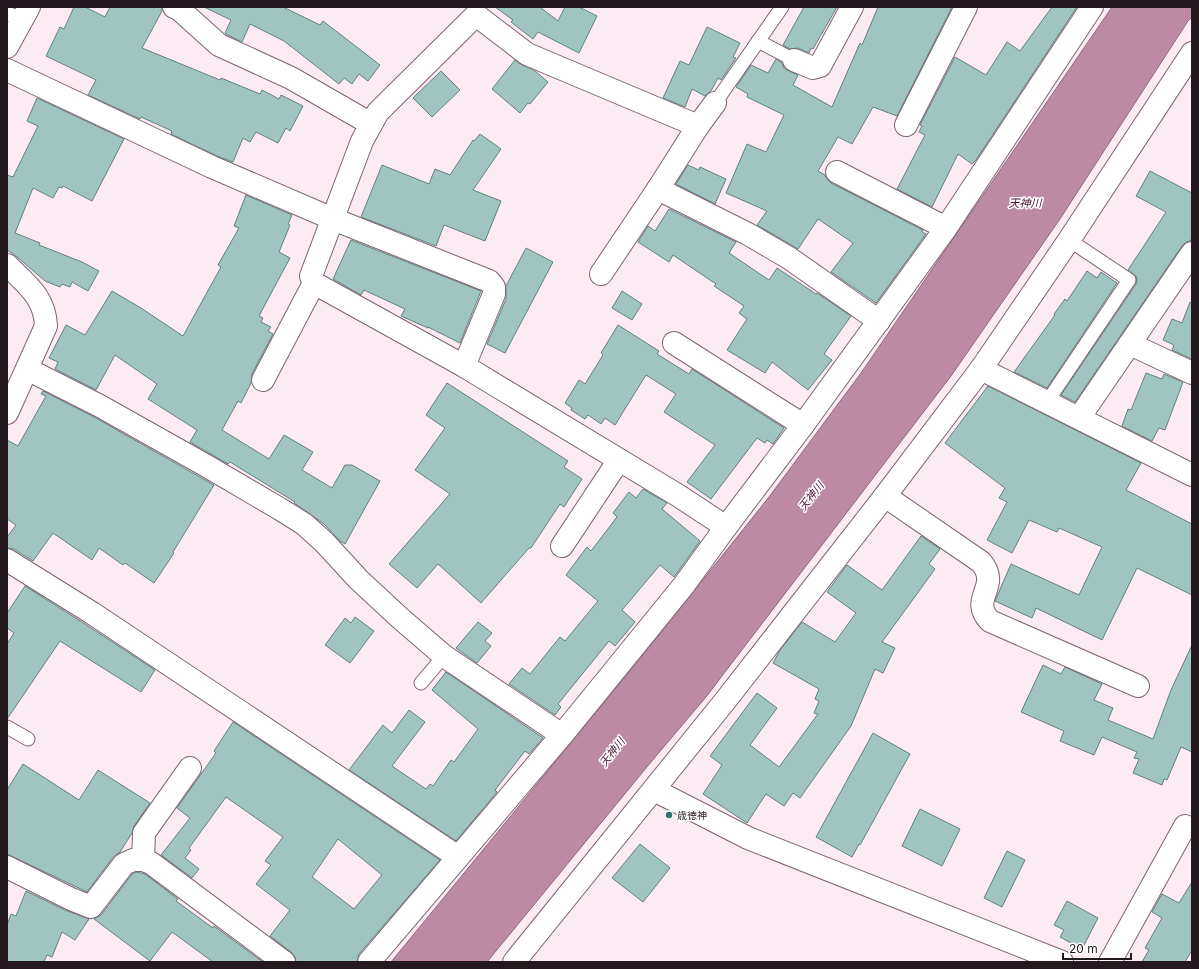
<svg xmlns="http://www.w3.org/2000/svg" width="1199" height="969" font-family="Inter,'Noto Sans JP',sans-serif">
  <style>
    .water { fill: #bc8aa2; stroke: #8e687b }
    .building { fill: #a0c4c0; stroke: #60827f; fill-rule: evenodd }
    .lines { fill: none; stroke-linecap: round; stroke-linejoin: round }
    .service-casing { stroke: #7e6470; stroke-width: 15 }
    .minor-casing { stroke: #7e6470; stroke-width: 24 }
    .tertiary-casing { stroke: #7e6470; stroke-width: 24 }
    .service { stroke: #fff; stroke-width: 13 }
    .minor { stroke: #fff; stroke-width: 22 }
    .tertiary { stroke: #fff; stroke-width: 22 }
    .poi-dot { fill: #2c7571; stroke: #fff; stroke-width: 1.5 }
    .labels { text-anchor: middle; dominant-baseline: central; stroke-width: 3; stroke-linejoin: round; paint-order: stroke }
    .poi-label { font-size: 10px; fill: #24191f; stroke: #fff; text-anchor: start }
    .water-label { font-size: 11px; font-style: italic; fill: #501437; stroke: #fff }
  </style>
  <rect width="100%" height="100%" fill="#fdebf3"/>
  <!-- water -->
  <path class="water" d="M 1112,7 L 1192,7 L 1192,17 L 1188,21 L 1060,219 L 951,376 L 706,697 L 651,762 L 487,962 L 391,962 L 643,655 L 769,497 L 861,373 Z"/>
  <!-- building -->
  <g class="building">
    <path d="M 74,7 L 85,7 L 105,17 L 110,7 L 162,7 L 162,11 L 142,48 L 220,80 L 221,78 L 260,94 L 262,90 L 279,99 L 281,95 L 303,106 L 290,131 L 286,128 L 278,143 L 256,132 L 250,142 L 243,138 L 233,162 L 217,156 L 171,134 L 172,131 L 141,117 L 140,119 L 88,95 L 96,80 L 46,56 L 60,27 L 64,29 Z"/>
    <path d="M 204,7 L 283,7 L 320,25 L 323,21 L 380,65 L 368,81 L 359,74 L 352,84 L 344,78 L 339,84 L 284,41 L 250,24 L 242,42 L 226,34 L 225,33 L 231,20 Z"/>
    <path d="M 495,7 L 540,7 L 558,21 L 565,7 L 579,7 L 597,16 L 579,53 L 538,32 L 533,39 L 511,22 L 513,20 Z"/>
    <path d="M 804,7 L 837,7 L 813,49 L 811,48 L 809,53 L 798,48 L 790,49 L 783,45 Z"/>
    <path d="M 878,7 L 952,7 L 897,116 L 873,107 L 852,144 L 838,137 L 818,171 L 825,175 L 827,179 L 831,183 L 923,230 L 922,232 L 926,234 L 876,303 L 831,272 L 853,243 L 818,219 L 798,249 L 757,225 L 767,211 L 726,193 L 747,144 L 766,152 L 784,115 L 747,97 L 748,94 L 736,87 L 751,65 L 768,73 L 776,59 L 782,63 L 784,68 L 789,71 L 798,75 L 793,85 L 832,107 L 860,43 L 862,45 Z"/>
    <path d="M 1052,7 L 1077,7 L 976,160 L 972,164 L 958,154 L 932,207 L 897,189 L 925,135 L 919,132 L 922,126 L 920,125 L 955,57 L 986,75 L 1007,42 L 1020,51 Z"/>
    <path d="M 707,27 L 740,43 L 733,57 L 736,58 L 721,80 L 718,78 L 711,91 L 705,96 L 692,89 L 685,107 L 663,98 L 680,61 L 689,65 Z"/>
    <path d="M 515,60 L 522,65 L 534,70 L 548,82 L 530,104 L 528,103 L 520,113 L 492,89 Z"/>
    <path d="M 441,71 L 460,90 L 432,117 L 413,98 Z"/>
    <path d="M 37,98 L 124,139 L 92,201 L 63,186 L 62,188 L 59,187 L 53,198 L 33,188 L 15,233 L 40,243 L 39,245 L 82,262 L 99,271 L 88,291 L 72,282 L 70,287 L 62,284 L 60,287 L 45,281 L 16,256 L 7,250 L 7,175 L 13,177 L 38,126 L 27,121 Z"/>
    <path d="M 480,134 L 501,149 L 473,190 L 501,201 L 485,241 L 444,225 L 436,246 L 361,217 L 382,165 L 429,184 L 435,169 L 450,175 L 473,140 L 474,141 Z"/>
    <path d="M 688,165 L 699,170 L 700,167 L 726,179 L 715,204 L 676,184 Z"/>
    <path d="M 1150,171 L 1192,193 L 1192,238 L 1190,241 L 1186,242 L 1182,246 L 1075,402 L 1061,395 L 1136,284 L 1137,280 L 1136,276 L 1128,270 L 1166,212 L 1136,196 Z"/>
    <path d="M 246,195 L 292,215 L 288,224 L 290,225 L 279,252 L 290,258 L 259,316 L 263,318 L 261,322 L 271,327 L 268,331 L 273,334 L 252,374 L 251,383 L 241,403 L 238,401 L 222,430 L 269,459 L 284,435 L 313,452 L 302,470 L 332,488 L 345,465 L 352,465 L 380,481 L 345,544 L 340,541 L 324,524 L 294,503 L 295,502 L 230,462 L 228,464 L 190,442 L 197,430 L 148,399 L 157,384 L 115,355 L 96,390 L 55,369 L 58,362 L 49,358 L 66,325 L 85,335 L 112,291 L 141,308 L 183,336 L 221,267 L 218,265 L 239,228 L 234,226 Z"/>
    <path d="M 669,209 L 736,242 L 729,253 L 769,280 L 777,268 L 816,294 L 817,293 L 851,316 L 824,354 L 832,360 L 808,390 L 772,362 L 765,373 L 727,350 L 747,319 L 739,313 L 744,306 L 714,286 L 716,284 L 673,255 L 669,262 L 638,242 L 648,226 L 655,231 Z"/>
    <path d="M 351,240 L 481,291 L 460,343 L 428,327 L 428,328 L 401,316 L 405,309 L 364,290 L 361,295 L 333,279 Z"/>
    <path d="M 526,248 L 553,262 L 505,353 L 487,344 L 506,299 L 506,286 Z"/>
    <path d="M 1087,271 L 1097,278 L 1101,272 L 1117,283 L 1047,388 L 1014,372 L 1055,315 L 1054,314 L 1065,299 L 1067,301 Z"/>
    <path d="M 622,291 L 642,304 L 632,320 L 612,308 Z"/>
    <path d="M 1190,302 L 1192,303 L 1192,359 L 1172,350 L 1174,345 L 1163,340 L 1172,319 L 1182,323 Z"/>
    <path d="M 618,325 L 659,351 L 657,354 L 689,374 L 692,369 L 784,428 L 773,444 L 767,440 L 765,443 L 757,438 L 711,499 L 687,482 L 715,445 L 664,412 L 676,394 L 646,375 L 615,425 L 605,418 L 601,424 L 588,415 L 585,419 L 571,410 L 572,408 L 565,403 L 579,380 L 585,384 L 603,355 L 601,353 Z"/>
    <path d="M 1146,373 L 1162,379 L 1164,374 L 1183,382 L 1165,430 L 1159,428 L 1152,441 L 1122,426 L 1128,409 L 1131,410 Z"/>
    <path d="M 447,383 L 568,461 L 564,467 L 582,479 L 564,507 L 560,504 L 531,548 L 529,548 L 481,603 L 438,564 L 417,588 L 389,564 L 450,494 L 415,470 L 445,428 L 426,415 Z"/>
    <path d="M 988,386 L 1141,463 L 1126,490 L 1192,524 L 1192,595 L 1137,568 L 1102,640 L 1036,608 L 1032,618 L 995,601 L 1011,564 L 1079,595 L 1102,547 L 1059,528 L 1057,532 L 1029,520 L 1012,553 L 987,540 L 1007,502 L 999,498 L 1005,488 L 945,443 Z"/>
    <path d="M 43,391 L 94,417 L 214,485 L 173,552 L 174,553 L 154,583 L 125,563 L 123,565 L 99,548 L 92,560 L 53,533 L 33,561 L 14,549 L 7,548 L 7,537 L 16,525 L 7,519 L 7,440 L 18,446 L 46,396 L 41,394 Z"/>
    <path d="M 643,489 L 667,503 L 662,509 L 700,541 L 674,577 L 660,565 L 622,610 L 635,622 L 615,646 L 609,641 L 558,704 L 561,707 L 555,715 L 509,684 L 522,668 L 530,674 L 560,637 L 565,641 L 598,601 L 566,575 L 587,547 L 591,551 L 617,517 L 613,513 L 629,492 L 636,498 Z"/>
    <path d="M 921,536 L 940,549 L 929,564 L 935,569 L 882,642 L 895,648 L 883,673 L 875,669 L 851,726 L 800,798 L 793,793 L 784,806 L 766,794 L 747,823 L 703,794 L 722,765 L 710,756 L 757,693 L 777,708 L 750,745 L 779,767 L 818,714 L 814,713 L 819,701 L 815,699 L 819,689 L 773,663 L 780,650 L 802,622 L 835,642 L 856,613 L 827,592 L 847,565 L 882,590 Z"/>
    <path d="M 25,586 L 85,624 L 155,670 L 141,692 L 60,641 L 7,719 L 7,644 L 14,633 L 7,628 L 7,613 Z"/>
    <path d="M 355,617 L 374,631 L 350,663 L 325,645 L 345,618 L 351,623 Z"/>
    <path d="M 478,622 L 492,633 L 485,641 L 491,646 L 477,663 L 456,648 Z"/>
    <path d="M 1192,645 L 1192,752 L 1181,747 L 1167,780 L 1164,779 L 1162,785 L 1133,773 L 1139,759 L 1134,758 L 1137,752 L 1102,737 L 1094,755 L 1060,741 L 1064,731 L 1021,712 L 1043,665 L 1061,674 L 1065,667 L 1102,684 L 1094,700 L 1113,708 L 1108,720 L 1153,739 L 1171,690 Z"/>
    <path d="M 446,672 L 543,738 L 529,754 L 525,751 L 495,790 L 497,792 L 456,841 L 349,770 L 383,725 L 392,733 L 409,710 L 425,722 L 392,766 L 426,789 L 430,784 L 433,786 L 451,760 L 454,762 L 478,729 L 432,690 Z"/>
    <path d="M 233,722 L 440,860 L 359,954 L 357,962 L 296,962 L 295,957 L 291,952 L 270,936 L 290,910 L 256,884 L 271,865 L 265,861 L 283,837 L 226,797 L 189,848 L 191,850 L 185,858 L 199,869 L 192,878 L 161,855 L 190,818 L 177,808 L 216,753 L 214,751 ZM 338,839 L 382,875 L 354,909 L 312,877 Z"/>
    <path d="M 873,733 L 910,754 L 860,845 L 859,844 L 852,857 L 816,837 Z"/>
    <path d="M 23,764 L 79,800 L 98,770 L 150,803 L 134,826 L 132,833 L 120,852 L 114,856 L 87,892 L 7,854 L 7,790 Z"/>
    <path d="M 920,809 L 960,829 L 942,866 L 902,846 Z"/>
    <path d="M 640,844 L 670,868 L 643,902 L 612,878 Z"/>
    <path d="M 1007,851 L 1025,860 L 1002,907 L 984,898 Z"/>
    <path d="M 136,872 L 145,874 L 178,899 L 176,901 L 213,928 L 214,926 L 263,962 L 213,962 L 172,932 L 150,961 L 94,919 L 101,915 L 132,874 Z"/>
    <path d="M 1192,882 L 1192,950 L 1185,962 L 1142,962 L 1149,950 L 1145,948 L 1162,918 L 1152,912 L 1162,894 L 1179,903 Z"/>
    <path d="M 26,891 L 65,910 L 89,919 L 75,940 L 62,932 L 52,957 L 47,955 L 44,962 L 7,962 L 7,925 L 11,914 L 16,916 Z"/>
    <path d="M 1067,901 L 1098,918 L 1082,949 L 1060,937 L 1064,930 L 1054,925 Z"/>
  </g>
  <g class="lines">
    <defs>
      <g id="service">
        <path d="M 7,11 L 20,23"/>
        <path d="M 758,41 L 794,60"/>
        <path d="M 715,103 L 782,7"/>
        <path d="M 1047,402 L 1129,280 L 1069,240"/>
        <path d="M 421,683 L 444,656"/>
        <path d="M 7,727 L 28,739"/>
      </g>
      <g id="minor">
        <path d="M 174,7 L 179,9 L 219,45 L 291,78 L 371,124"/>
        <path d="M 794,60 L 813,68 L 820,66 L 852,7"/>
        <path d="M 7,70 L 212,167 L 333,219 L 489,281 L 494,287 L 494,294 L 464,366"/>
        <path d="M 906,125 L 966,7"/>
        <path d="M 698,126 L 527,54 L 476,15 L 378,112 L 362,141 L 311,276 L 314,283 L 464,366 L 679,496 L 726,527"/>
        <path d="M 837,172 L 946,228"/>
        <path d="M 658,189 L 748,234 L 789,258 L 879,321"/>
        <path d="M 7,265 C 26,284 45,297 46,326 L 7,413"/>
        <path d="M 601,274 L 658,189 L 698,126 L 715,103"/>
        <path d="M 674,343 L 803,425"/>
        <path d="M 1130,344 L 1192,373"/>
        <path d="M 27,369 L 100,406 L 205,465 L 280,509 L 304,524 L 324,542 L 359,580 L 400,618 L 444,656 L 562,735"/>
        <path d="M 981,369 L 1192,475"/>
        <path d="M 263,380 L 314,283"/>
        <path d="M 1079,418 L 1192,253"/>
        <path d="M 885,496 L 981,562 C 1002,587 968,598 990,621 L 1138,686"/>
        <path d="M 562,546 L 619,460"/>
        <path d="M 7,560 L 92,613 L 458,857"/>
        <path d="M 190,768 L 144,833 L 143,860 L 151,863 L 284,962"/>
        <path d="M 654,790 L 748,838 L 1062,962"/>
        <path d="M 7,867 L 71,899 L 91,907 L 124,864 L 133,860 L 143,860"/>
        <path d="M 369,962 L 562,735 L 684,585 L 726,527 L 803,425 L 946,228 L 1092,7"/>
        <path d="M 514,962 L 725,701 L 885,496 L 981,369 L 1069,240 L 1192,53"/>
        <path d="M 1110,962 L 1185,826"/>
      </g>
      <path id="tertiary" d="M 7,47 L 29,7"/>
    </defs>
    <!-- service casing -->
    <use href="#service" class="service-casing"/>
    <!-- minor casing -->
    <use href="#minor" class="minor-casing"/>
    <!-- tertiary casing -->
    <use href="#tertiary" class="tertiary-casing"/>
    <!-- service -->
    <use href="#service" class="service"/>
    <!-- minor -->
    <use href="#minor" class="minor"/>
    <!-- tertiary -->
    <use href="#tertiary" class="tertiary"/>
  </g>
  <!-- markers -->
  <circle class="poi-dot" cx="669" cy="815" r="4"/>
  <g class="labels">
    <!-- poi labels -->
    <g class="poi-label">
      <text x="677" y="815">歳徳神</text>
    </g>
    <!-- water labels -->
    <g class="water-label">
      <text x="1025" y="203">天神川</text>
      <text transform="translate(811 496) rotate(-52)">天神川</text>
      <text transform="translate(612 752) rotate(-52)">天神川</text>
    </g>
  </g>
  <!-- border -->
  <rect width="1199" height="969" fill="none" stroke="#24191f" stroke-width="16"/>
  <!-- scale -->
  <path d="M1063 953v6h68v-6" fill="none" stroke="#24191f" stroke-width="2"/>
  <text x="1069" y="953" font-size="12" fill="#24191f" stroke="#ffffff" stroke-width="3" paint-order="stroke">20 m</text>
</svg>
